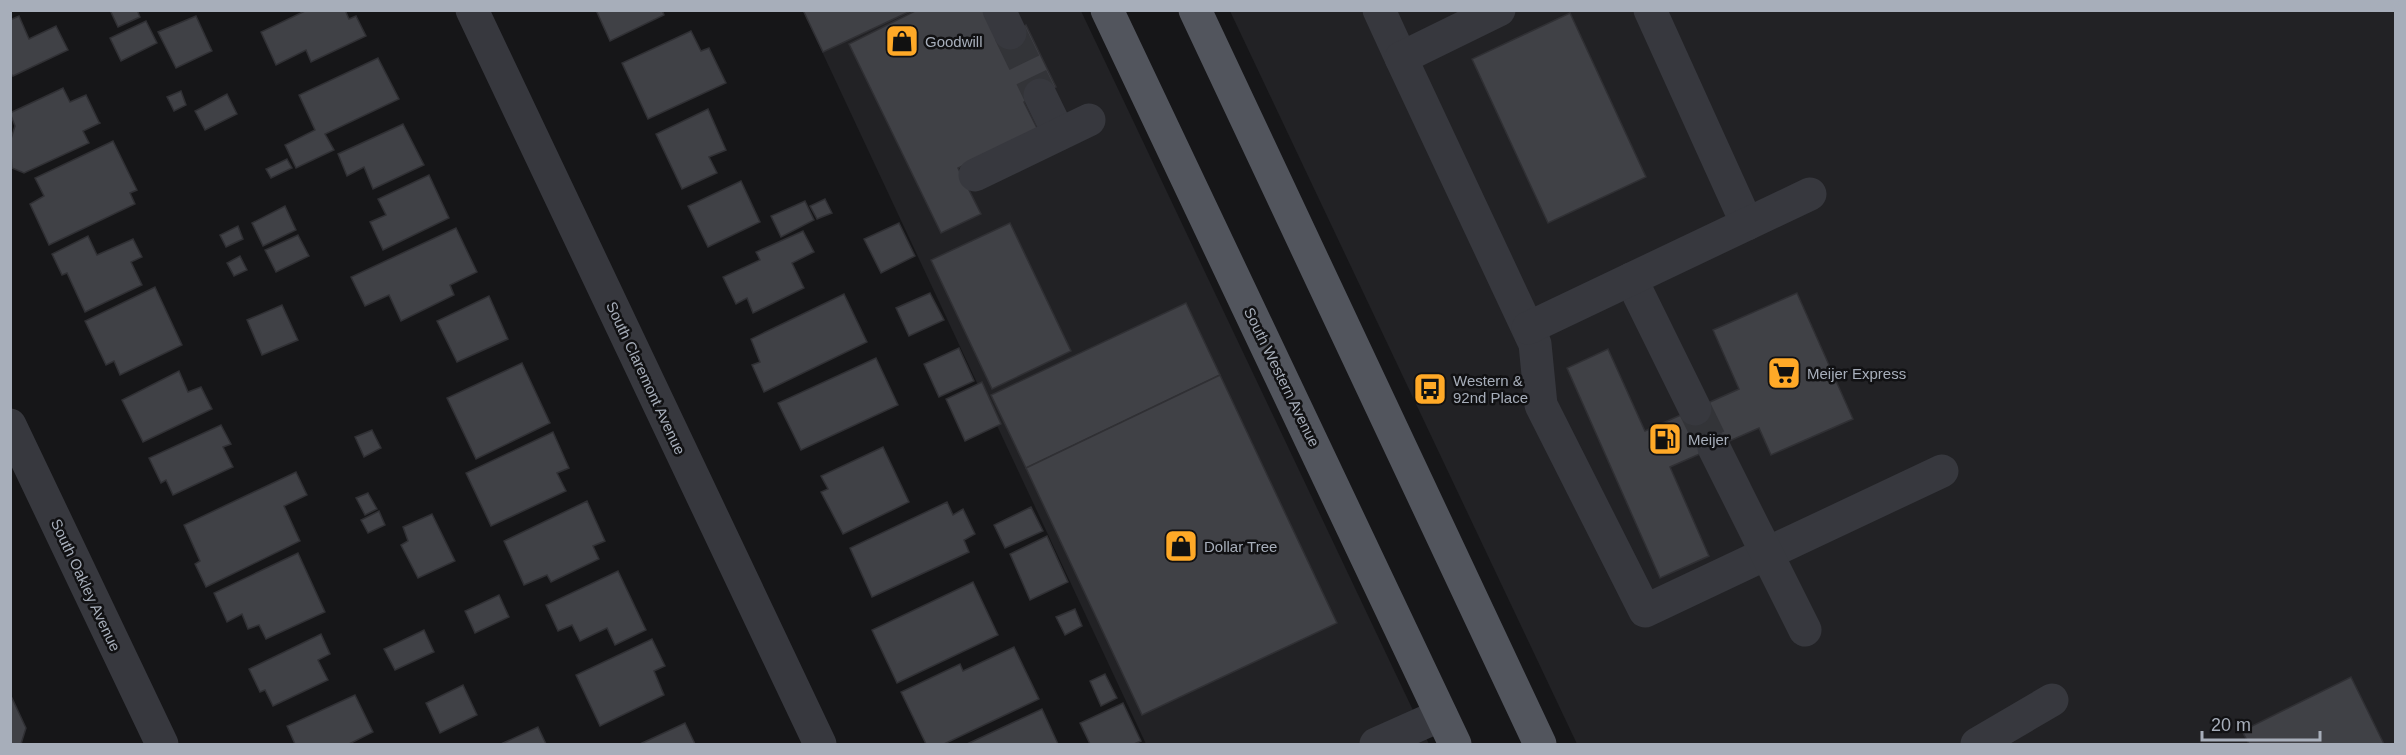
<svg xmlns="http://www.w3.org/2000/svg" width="2406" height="755" font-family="Arial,sans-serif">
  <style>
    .built { fill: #222225 }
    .building { fill: #404146; stroke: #303034; stroke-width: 1.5 }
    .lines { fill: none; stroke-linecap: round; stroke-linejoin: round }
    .minor-tunnel { stroke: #333438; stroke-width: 33; stroke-dasharray: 33 16; stroke-linecap: butt }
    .minor { stroke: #37383e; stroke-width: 33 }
    .major { stroke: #52555d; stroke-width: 33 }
    .labels { text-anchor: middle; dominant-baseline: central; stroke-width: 5; stroke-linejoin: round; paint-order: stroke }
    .poi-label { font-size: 15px; fill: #a7aeba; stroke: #111113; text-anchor: start }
    .street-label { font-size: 15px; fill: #a7aeba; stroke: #111113 }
  </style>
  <rect width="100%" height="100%" fill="#161618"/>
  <!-- built -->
  <g class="built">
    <path d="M 803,11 L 1081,11 L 1429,744 L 1146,744 Z"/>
    <path d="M 1230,11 L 2395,11 L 2395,744 L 1577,744 Z"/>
  </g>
  <!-- building -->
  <g class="building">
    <path d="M 110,10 L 137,10 L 140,17 L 118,27 Z"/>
    <path d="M 307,10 L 345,10 L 349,19 L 356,16 L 366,36 L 311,62 L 306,50 L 276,65 L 261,32 Z"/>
    <path d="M 596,10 L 662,10 L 664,15 L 610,41 Z"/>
    <path d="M 803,10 L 913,10 L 823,52 Z"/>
    <path d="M 917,10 L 983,10 L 997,39 L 1026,25 L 1056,87 L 1024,102 L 1038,130 L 958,168 L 981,214 L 941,233 L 849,44 Z"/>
    <path d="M 1570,13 L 1646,177 L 1548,223 L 1472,59 Z"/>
    <path d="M 19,16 L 29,39 L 56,26 L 68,50 L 13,76 L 10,73 L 10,20 Z"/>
    <path d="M 196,16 L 212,51 L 176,68 L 158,32 Z"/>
    <path d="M 146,21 L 157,43 L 121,61 L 110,38 Z"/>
    <path d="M 691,31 L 701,51 L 709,48 L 726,83 L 648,119 L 622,63 Z"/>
    <path d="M 378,58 L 399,99 L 325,134 L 334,150 L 296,168 L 285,145 L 315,130 L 299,95 Z"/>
    <path d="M 63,88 L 70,102 L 86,95 L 99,122 L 100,123 L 83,131 L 89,143 L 24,173 L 12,168 L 10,142 L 15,126 L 10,113 Z"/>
    <path d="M 181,91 L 186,105 L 174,111 L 167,97 Z"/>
    <path d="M 227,94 L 237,114 L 205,130 L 195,111 Z"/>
    <path d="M 708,109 L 726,150 L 709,157 L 717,173 L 682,189 L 656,134 Z"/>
    <path d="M 403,124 L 424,165 L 373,189 L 364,167 L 347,176 L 338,154 Z"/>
    <path d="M 113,141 L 137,190 L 130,193 L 135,204 L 49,245 L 30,204 L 44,196 L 35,178 Z"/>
    <path d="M 287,159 L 292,168 L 271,178 L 266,169 Z"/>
    <path d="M 429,175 L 449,218 L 383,250 L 370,222 L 386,215 L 378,199 Z"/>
    <path d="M 741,181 L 760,222 L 708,247 L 688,206 Z"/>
    <path d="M 825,199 L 832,213 L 817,219 L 810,206 Z"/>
    <path d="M 805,201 L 814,220 L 781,237 L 771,216 Z"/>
    <path d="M 285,206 L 296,230 L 263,246 L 252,223 Z"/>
    <path d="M 899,223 L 915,256 L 881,273 L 864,239 Z"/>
    <path d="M 1010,223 L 1071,351 L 992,389 L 931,260 Z"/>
    <path d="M 238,226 L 243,239 L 226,247 L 220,235 Z"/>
    <path d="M 456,228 L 477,272 L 450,285 L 454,295 L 401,321 L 389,295 L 365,306 L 351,277 Z"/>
    <path d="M 803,231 L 814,252 L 792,263 L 804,288 L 753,313 L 747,298 L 736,304 L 723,277 L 760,260 L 756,252 Z"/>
    <path d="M 298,235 L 309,256 L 276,272 L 265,250 Z"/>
    <path d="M 88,236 L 97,255 L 133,239 L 142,257 L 131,262 L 142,285 L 85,312 L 67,273 L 62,275 L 52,254 Z"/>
    <path d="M 240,256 L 247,270 L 234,276 L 227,263 Z"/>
    <path d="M 155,287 L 182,345 L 120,375 L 114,361 L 106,365 L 85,321 Z"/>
    <path d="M 930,293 L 944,320 L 909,336 L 896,308 Z"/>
    <path d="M 1797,293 L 1853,419 L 1771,455 L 1759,428 L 1670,467 L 1709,556 L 1660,578 L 1567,368 L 1608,349 L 1645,431 L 1739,389 L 1713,330 Z"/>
    <path d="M 844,294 L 867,342 L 764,392 L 752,365 L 760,362 L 751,339 Z"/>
    <path d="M 489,296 L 508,339 L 457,362 L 437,321 Z"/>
    <path d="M 1186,303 L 1220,375 L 1026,468 L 991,395 Z"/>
    <path d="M 282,305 L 298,340 L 262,355 L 247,320 Z"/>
    <path d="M 959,348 L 974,381 L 939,397 L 924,364 Z"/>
    <path d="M 876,358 L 898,405 L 801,450 L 778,403 Z"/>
    <path d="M 522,363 L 550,423 L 476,459 L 447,398 Z"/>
    <path d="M 179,371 L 188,392 L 201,387 L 212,409 L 143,442 L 122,400 Z"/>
    <path d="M 1220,375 L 1337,623 L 1142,715 L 1026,468 Z"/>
    <path d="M 982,382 L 1001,424 L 965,441 L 946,399 Z"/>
    <path d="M 221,425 L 231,444 L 223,447 L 233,467 L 173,495 L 166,480 L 161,483 L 149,458 Z"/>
    <path d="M 372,430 L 381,448 L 364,457 L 355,437 Z"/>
    <path d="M 553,432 L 569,468 L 557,473 L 566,491 L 491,526 L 466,473 Z"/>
    <path d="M 883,447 L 909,502 L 843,534 L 821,492 L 828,489 L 821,476 Z"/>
    <path d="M 296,472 L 307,495 L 284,506 L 300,541 L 206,587 L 195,564 L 200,561 L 184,525 Z"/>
    <path d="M 368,493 L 377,509 L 365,515 L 356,498 Z"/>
    <path d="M 587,501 L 605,541 L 593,546 L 599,559 L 551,582 L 547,575 L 524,585 L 504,541 Z"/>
    <path d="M 947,502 L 953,515 L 963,509 L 975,534 L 964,540 L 969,552 L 872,597 L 850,548 Z"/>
    <path d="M 1031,507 L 1043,531 L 1005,548 L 994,525 Z"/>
    <path d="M 379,511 L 385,525 L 368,533 L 361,520 Z"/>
    <path d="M 432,514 L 455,561 L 418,578 L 401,545 L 408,541 L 403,527 Z"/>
    <path d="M 1047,536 L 1068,582 L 1030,600 L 1010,554 Z"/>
    <path d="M 298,553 L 325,612 L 266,639 L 259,625 L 248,629 L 242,614 L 227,622 L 214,593 Z"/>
    <path d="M 618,571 L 646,630 L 615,645 L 607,628 L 580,641 L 572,625 L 558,631 L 546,605 Z"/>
    <path d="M 973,582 L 998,635 L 897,683 L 872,630 Z"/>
    <path d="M 499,595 L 509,617 L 475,633 L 465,611 Z"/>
    <path d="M 1075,609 L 1082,626 L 1065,635 L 1056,617 Z"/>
    <path d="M 424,630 L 434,652 L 395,670 L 384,649 Z"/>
    <path d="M 321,634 L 330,654 L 318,660 L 328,680 L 273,706 L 265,690 L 260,692 L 249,669 Z"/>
    <path d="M 652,639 L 665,666 L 654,671 L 664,695 L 600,726 L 576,675 Z"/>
    <path d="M 1014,647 L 1039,699 L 944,744 L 926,744 L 901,692 L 960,664 L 963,671 Z"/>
    <path d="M 1105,674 L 1117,698 L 1101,706 L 1090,681 Z"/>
    <path d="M 2351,677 L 2384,744 L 2249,744 L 2242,731 Z"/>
    <path d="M 463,685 L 477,715 L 440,733 L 426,703 Z"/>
    <path d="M 355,695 L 373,732 L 349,744 L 295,744 L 287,726 Z"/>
    <path d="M 10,698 L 12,698 L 26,728 L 21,744 L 10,744 Z"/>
    <path d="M 1123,703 L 1141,741 L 1134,744 L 1090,744 L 1080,723 Z"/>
    <path d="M 1042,709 L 1058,744 L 967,744 Z"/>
    <path d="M 685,723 L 695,744 L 640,744 Z"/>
    <path d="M 538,727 L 546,744 L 501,744 Z"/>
  </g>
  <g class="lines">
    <!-- minor-tunnel -->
    <g class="minor-tunnel">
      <path d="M 1010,33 L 1040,95"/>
      <path d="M 1695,409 L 1714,448"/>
    </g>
    <!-- minor -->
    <g class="minor">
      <path d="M 472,10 L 820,744"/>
      <path d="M 999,10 L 1010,33"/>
      <path d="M 1379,10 L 1401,58"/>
      <path d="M 1499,10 L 1401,58 L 1535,344 L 1541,405 L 1645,611 L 1942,471"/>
      <path d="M 1650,10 L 1747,224"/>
      <path d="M 1040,95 L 1059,134"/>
      <path d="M 975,175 L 1089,120"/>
      <path d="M 1631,279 L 1695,409"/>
      <path d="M 1528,328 L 1810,194"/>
      <path d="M 10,425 L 162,744"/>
      <path d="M 1714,448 L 1805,630"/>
      <path d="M 1376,744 L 1441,715"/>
      <path d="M 1977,744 L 2052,700"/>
    </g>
    <!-- major -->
    <g class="major">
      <path d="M 1107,10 L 1455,744"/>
      <path d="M 1195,10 L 1540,744"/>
    </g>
  </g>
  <!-- icons -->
  <defs>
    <symbol id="shop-square" viewBox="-11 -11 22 22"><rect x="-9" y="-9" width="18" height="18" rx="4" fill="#ffa927" stroke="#111113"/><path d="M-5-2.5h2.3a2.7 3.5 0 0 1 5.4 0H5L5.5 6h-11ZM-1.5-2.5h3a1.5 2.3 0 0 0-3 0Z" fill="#111"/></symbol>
    <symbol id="supermarket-square" viewBox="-11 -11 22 22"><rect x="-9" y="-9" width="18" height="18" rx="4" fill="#ffa927" stroke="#111113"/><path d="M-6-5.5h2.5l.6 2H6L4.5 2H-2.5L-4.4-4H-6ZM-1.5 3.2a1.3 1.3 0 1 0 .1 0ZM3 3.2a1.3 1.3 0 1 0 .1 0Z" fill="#111"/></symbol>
    <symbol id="bus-square" viewBox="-11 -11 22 22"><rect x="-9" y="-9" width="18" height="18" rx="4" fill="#ffa927" stroke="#111113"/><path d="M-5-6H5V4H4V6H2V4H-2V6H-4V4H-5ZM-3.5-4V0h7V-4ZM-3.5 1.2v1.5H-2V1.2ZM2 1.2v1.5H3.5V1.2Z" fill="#111"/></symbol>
    <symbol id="fuel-square" viewBox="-11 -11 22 22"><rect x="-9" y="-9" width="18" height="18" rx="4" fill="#ffa927" stroke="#111113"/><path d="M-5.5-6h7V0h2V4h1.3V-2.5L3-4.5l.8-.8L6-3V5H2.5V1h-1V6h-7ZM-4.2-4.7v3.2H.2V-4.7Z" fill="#111"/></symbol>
  </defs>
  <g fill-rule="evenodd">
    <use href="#shop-square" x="883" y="22" width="38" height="38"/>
    <use href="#supermarket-square" x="1765" y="354" width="38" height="38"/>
    <use href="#bus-square" x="1411" y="370" width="38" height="38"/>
    <use href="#fuel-square" x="1646" y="420" width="38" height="38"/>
    <use href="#shop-square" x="1162" y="527" width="38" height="38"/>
  </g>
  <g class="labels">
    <!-- poi labels -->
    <g class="poi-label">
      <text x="925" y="41">Goodwill</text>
      <text x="1807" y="373">Meijer Express</text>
      <text x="1453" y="380">Western &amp;<tspan x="1453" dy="17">92nd Place</tspan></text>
      <text x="1688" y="439">Meijer</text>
      <text x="1204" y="546">Dollar Tree</text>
    </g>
    <!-- street labels -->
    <g class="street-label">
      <text transform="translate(1282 377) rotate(64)">South Western Avenue</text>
      <text transform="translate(646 378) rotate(65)">South Claremont Avenue</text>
      <text transform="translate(86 585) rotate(65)">South Oakley Avenue</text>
    </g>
  </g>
  <!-- border -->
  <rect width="2406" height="755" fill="none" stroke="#a7aeba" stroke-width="24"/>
  <!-- scale -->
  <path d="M2202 731v9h118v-9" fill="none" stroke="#a7aeba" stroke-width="3"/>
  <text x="2211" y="731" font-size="18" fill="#a7aeba" stroke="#111113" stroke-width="4.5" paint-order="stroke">20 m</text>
</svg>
